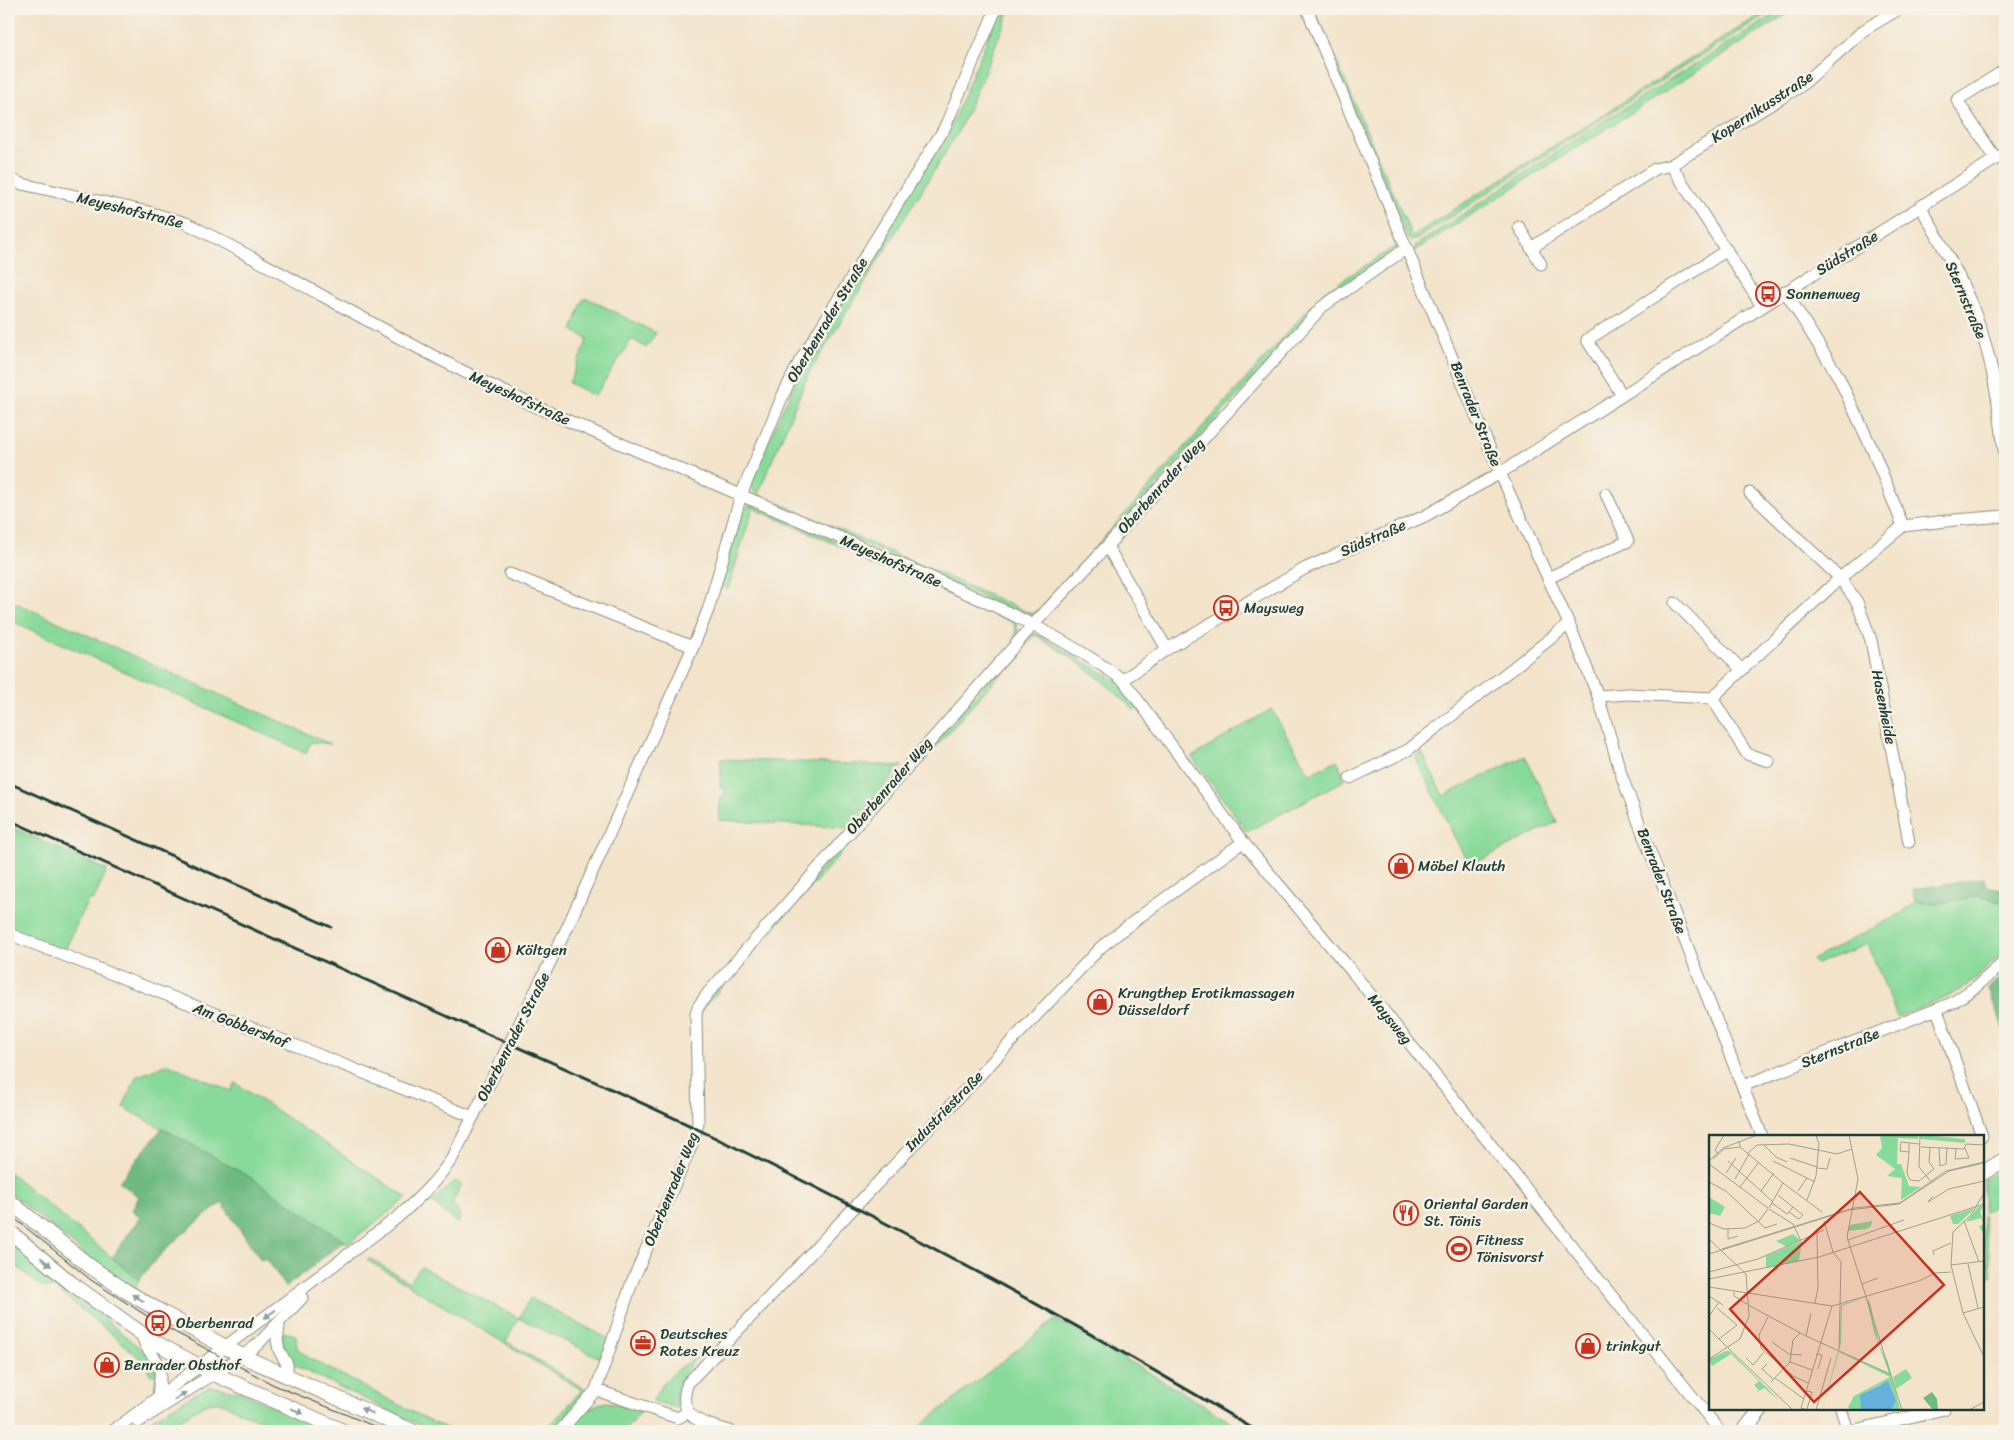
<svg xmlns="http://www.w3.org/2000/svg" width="2014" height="1440" font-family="Sriracha,sans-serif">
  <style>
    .green { fill: #88da9a; stroke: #548c67 }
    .forest { fill: #6eba82; stroke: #467c5b }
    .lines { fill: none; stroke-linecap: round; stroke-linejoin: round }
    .minor-casing { stroke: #89907f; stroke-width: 13 }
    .major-casing { stroke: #89907f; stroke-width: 16 }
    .minor { stroke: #fff; stroke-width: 11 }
    .major { stroke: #fff; stroke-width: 14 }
    .tram { stroke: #1f3d34; stroke-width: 1 }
    .rail { stroke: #1f3d34; stroke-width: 3 }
    .oneway { fill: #8f9e9a }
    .labels { text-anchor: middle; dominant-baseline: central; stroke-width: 5; stroke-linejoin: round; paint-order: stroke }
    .street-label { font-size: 15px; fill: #1f3d34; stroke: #f7f3e8 }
    .poi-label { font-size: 15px; fill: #1f3d34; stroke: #f7f3e8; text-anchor: start }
    .inset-road { fill: none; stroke: #9ea18e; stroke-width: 1 }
    .view { fill: #c8321e; fill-opacity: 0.15; stroke: #c8321e; stroke-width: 2.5 }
    .inset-edge { fill: none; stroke: #1f3d34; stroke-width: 2.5 }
  </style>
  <rect width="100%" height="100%" fill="#f7f3e8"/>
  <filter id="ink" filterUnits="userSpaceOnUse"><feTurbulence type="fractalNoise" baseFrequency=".02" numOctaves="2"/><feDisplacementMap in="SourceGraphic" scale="10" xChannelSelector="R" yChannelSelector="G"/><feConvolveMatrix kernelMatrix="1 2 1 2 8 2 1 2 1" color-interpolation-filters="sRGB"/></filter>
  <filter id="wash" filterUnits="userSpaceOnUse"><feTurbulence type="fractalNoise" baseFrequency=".0096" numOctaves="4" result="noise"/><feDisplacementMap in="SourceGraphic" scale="20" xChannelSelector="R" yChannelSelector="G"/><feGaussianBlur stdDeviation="1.12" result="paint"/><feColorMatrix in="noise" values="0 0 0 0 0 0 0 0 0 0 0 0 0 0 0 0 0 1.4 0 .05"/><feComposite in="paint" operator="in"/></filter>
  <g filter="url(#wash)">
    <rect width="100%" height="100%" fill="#f3e3ca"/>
    <!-- green -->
    <g class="green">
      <path d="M 1000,9 L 1010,9 L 982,79 L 958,132 L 809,373 L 758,494 L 1032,614 L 1039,610 L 1324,292 L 1399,244 L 1395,252 L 1327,297 L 1042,612 L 1034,615 L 1022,615 L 758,496 L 754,492 L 751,484 L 781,412 L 803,367 L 950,127 Z"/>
      <path d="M 1311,9 L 1314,9 L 1412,236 L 1769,9 L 1776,9 L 1599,120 L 1417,239 L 1412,241 L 1408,239 Z"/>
      <path d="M 1784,9 L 1795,9 L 1414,251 L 1416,245 L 1599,124 Z"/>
      <path d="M 587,298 L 656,333 L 646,348 L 632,339 L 595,396 L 569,383 L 588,339 L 572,330 L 583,300 Z"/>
      <path d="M 754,505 L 1015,621 L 1019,633 L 1012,640 L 1016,634 L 1014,624 L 1010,621 L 753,508 L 728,589 L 720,585 L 740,514 L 748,506 Z"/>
      <path d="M 9,600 L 330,744 L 311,742 L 306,753 L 9,620 Z"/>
      <path d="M 1036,633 L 1122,684 L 1138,708 L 1134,710 C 1102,678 1074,658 1035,635 L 698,1014 L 713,990 L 1028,636 Z"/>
      <path d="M 1271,709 L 1310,774 L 1337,760 L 1345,780 L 1247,832 L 1192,757 Z"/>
      <path d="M 1422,753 L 1443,796 L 1525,756 L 1557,822 L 1469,866 L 1415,757 Z"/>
      <path d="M 721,759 L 902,766 L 848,828 L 719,820 L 720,797 L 724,797 L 725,788 L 720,788 Z"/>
      <path d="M 9,826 L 107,870 L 94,899 L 88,900 L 64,952 L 9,930 L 9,841 L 13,832 L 9,829 Z"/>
      <path d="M 1979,896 L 2005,903 L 2005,950 C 1992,964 1978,978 1961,989 C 1941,1001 1918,1009 1897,1017 L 1868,944 L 1816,964 L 1812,960 L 1900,914 L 1915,902 L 1935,904 Z"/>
      <path d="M 168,1064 L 231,1091 L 235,1083 L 407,1198 L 347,1244 L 253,1179 L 123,1107 L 136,1077 Z"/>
      <path d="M 2005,1166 L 2005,1197 L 1983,1213 L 1983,1180 Z"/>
      <path d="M 9,1172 L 139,1280 L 135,1290 L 93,1261 L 9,1192 Z"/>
      <path d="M 455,1181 L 462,1185 L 452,1203 L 461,1216 L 458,1223 L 431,1202 Z"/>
      <path d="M 1983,1215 L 1992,1275 L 1983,1277 Z"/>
      <path d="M 9,1238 L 149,1356 L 158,1376 L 150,1374 L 143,1361 L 120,1341 L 55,1288 L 41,1287 L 9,1260 Z"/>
      <path d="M 369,1258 L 409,1282 L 421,1267 L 519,1318 L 530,1298 L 609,1339 L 602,1359 L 519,1318 L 506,1341 L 588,1391 L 553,1431 L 545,1431 L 582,1390 L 367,1260 Z"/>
      <path d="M 1056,1319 L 1189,1396 L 1244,1431 L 914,1431 Z"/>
      <path d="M 283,1332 L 296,1335 L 297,1348 L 309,1358 L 434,1423 L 454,1431 L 432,1431 L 298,1367 C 285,1356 281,1349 283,1332 Z"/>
      <path d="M 702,1353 C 686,1368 672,1385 677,1408 L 653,1401 C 661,1380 683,1365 702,1353 Z"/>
      <path d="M 211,1386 L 240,1392 L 329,1431 C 319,1431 307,1433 297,1431 C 270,1427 245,1414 220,1402 L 213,1402 L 205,1404 L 161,1431 L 132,1431 L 191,1396 Z"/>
      <path d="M 607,1402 L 642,1411 L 624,1431 L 567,1431 C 579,1417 588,1405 607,1402 Z"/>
    </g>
    <!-- forest -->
    <g class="forest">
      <path d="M 1984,878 L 1986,886 L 2005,890 L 2005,903 L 1979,896 L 1935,904 L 1915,902 L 1913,889 Z"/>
      <path d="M 2005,973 L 2005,1033 L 1988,989 Z"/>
      <path d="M 162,1128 L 253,1179 L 344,1241 L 286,1287 L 266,1258 L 261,1260 L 222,1203 C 191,1226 162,1249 139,1280 L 112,1258 L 140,1217 L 132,1210 L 139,1197 L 119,1182 Z"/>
    </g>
  </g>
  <g filter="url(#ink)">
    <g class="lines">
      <defs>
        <g id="minor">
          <path d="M 1307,9 L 1500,473 L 1569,624 L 1598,696 L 1622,777 L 1645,839 L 1762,1136"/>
          <path d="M 1996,159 L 1957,100 L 2005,70"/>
          <path d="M 1671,165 L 1762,306"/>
          <path d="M 9,179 L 22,184 L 148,212 L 186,223 C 305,283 418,353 539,408 C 654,459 771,507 886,558 C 967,593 1052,628 1123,680 L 1243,842 L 1354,974 L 1720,1431"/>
          <path d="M 1921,207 C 1943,247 1967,287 1981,330 C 1995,372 2000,415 2005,458"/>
          <path d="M 1519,227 L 1541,264"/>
          <path d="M 1531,248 L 1655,169 L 1671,165 L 1801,86 L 1864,30 L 1899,9"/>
          <path d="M 1785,291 L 1838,376 L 1874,453 L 1903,526"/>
          <path d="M 1622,395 L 1587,340 L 1727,250"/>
          <path d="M 1750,493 L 1840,578 L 1857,602 L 1871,640 L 1909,842"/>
          <path d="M 1107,546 L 1167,649"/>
          <path d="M 510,574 L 693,647"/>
          <path d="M 1548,578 L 1628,541 L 1606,494"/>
          <path d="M 1675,603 L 1742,670"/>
          <path d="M 1123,680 L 1167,649 L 1306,568 L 1425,516 L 1500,473 L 2005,153"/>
          <path d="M 1598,696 L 1628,694 L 1712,698 L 1840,578 L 1903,526 L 1955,520 L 2005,516"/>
          <path d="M 1712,698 L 1747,754 L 1769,761"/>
          <path d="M 1350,778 L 1408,750 L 1569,624"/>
          <path d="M 9,934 L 257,1030 L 473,1117"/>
          <path d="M 1937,1010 L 1982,1136"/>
          <path d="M 1743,1086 L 1952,1003 L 1977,986 L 2005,961"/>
          <path d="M 278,1323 L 279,1327 L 277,1340 L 279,1350 L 287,1364 L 287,1376"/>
          <path d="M 142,1335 C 143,1338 144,1343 146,1346 C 150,1353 156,1357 159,1366 C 163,1377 157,1386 159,1397"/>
          <path d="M 596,1390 L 678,1418 L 688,1412"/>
          <path d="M 1841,1409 L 1848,1431"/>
          <path d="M 138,1422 L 242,1356 L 257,1345 L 302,1298"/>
          <path d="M 113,1431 L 398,1217 C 419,1198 438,1180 453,1157 L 567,928 L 693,647 L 708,610 L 741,495 L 783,395 L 800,361 L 944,129 L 996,9"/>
          <path d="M 560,1431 L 596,1390 L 632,1282 L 693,1142 L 698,1123 L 696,1014 L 698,1007 L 708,993 L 1032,626 L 1107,546 L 1322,307 L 1407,248"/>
          <path d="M 730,1431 C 704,1424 674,1418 688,1383 L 1101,947 L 1142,915 L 1243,842"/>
          <path d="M 1851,1431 L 1944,1409"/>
        </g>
        <g id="major">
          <path d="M 1983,1173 L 2005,1159"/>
          <path d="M 9,1201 L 91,1267 L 126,1291 L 163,1313 L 242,1356 L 412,1431"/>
          <path d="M 9,1231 L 71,1283 L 149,1339 L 214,1374 L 343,1431"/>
          <path d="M 1744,1431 L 1761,1409"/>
        </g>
      </defs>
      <!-- minor casing -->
      <use href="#minor" class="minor-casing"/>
      <!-- major casing -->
      <use href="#major" class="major-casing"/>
      <!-- minor -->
      <use href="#minor" class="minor"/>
      <!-- major -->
      <use href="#major" class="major"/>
      <!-- tram -->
      <path class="tram" d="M 9,1214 L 91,1280 L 158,1323 L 274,1385 L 386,1431"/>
      <!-- rail -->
      <g class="rail">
        <path d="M 9,783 L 331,927"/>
        <path d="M 9,820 C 141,879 272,938 404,997 C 502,1041 601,1083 697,1129 C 889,1221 1075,1322 1257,1431"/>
      </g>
    </g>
    <!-- one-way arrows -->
    <defs><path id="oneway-solid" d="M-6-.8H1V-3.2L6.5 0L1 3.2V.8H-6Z" transform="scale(1.25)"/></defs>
    <g class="oneway">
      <use href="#oneway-solid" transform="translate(46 1262) rotate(40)"/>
      <use href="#oneway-solid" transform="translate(138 1298) rotate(-150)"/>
      <use href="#oneway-solid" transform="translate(270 1314) rotate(144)"/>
      <use href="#oneway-solid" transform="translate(180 1396) rotate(-32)"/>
      <use href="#oneway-solid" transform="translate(297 1411) rotate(24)"/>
      <use href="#oneway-solid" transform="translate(367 1411) rotate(-156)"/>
    </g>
  </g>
  <!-- icons -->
  <defs>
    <symbol id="bus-ring" viewBox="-11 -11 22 22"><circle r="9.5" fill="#f7f3e8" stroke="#c8321e" stroke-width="1.5"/><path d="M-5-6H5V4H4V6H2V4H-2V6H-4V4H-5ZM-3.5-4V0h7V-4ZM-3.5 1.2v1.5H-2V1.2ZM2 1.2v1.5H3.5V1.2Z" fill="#c8321e"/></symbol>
    <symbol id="shop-ring" viewBox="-11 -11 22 22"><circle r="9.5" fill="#f7f3e8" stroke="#c8321e" stroke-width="1.5"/><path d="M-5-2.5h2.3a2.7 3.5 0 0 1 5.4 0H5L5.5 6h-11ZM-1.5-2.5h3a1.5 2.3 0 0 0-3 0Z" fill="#c8321e"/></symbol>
    <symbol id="restaurant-ring" viewBox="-11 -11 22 22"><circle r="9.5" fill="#f7f3e8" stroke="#c8321e" stroke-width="1.5"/><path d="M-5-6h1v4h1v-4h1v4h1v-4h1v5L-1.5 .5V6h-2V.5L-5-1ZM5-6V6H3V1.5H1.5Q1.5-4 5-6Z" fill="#c8321e"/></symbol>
    <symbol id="stadium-ring" viewBox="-11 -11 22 22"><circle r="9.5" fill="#f7f3e8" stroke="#c8321e" stroke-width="1.5"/><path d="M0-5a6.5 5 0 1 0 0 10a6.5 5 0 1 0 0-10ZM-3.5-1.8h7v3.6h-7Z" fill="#c8321e"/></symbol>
    <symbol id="office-ring" viewBox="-11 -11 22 22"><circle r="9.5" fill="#f7f3e8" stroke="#c8321e" stroke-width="1.5"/><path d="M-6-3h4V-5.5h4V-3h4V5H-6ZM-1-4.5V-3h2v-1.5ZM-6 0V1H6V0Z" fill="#c8321e"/></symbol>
  </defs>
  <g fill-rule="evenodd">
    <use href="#bus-ring" x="1754" y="280" width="28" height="28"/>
    <use href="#bus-ring" x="1212" y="594" width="28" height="28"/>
    <use href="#shop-ring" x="1387" y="852" width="28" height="28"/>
    <use href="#shop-ring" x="484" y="936" width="28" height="28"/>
    <use href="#shop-ring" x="1086" y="988" width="28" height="28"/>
    <use href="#restaurant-ring" x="1392" y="1199" width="28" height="28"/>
    <use href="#stadium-ring" x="1445" y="1235" width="28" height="28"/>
    <use href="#bus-ring" x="144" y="1309" width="28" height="28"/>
    <use href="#office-ring" x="629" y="1329" width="28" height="28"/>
    <use href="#shop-ring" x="1574" y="1332" width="28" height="28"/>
    <use href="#shop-ring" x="93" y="1351" width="28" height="28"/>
  </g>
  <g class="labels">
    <!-- street labels -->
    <g class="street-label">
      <text transform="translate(1762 107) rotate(-33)">Kopernikusstraße</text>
      <text transform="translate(130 210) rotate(14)">Meyeshofstraße</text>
      <text transform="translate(1847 253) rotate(-32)">Südstraße</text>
      <text transform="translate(1966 300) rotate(67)">Sternstraße</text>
      <text transform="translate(827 320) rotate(-59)">Oberbenrader Straße</text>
      <text transform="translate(520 398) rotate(25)">Meyeshofstraße</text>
      <text transform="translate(1476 414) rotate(68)">Benrader Straße</text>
      <text transform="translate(1161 486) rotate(-48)">Oberbenrader Weg</text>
      <text transform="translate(1373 538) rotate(-24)">Südstraße</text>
      <text transform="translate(891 561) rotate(24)">Meyeshofstraße</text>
      <text transform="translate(1884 707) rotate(79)">Hasenheide</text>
      <text transform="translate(889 786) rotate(-49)">Oberbenrader Weg</text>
      <text transform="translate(1662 881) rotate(69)">Benrader Straße</text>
      <text transform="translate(1390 1019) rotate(51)">Maysweg</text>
      <text transform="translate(241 1025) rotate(21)">Am Gobbershof</text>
      <text transform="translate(513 1037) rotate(-63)">Oberbenrader Straße</text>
      <text transform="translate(1840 1048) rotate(-22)">Sternstraße</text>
      <text transform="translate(944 1111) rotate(-46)">Industriestraße</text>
      <text transform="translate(671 1189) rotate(-68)">Oberbenrader Weg</text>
    </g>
    <!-- poi labels -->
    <g class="poi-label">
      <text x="1786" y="294">Sonnenweg</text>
      <text x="1244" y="608">Maysweg</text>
      <text x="1418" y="866">Möbel Klauth</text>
      <text x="516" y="950">Költgen</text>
      <text x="1118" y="993">Krungthep Erotikmassagen<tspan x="1118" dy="17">Düsseldorf</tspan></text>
      <text x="1424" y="1204">Oriental Garden<tspan x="1424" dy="17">St. Tönis</tspan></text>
      <text x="1476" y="1240">Fitness<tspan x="1476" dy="17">Tönisvorst</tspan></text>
      <text x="176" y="1323">Oberbenrad</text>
      <text x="660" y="1334">Deutsches<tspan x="660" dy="17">Rotes Kreuz</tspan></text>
      <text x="1606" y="1346">trinkgut</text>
      <text x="124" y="1365">Benrader Obsthof</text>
    </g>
  </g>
  <!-- overview -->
  <g transform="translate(1709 1135)">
    <rect width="275" height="275" fill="#f3e3ca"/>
    <path d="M 171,0 L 209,0 L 209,4 L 189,3 L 188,29 L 192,29 L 200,51 L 212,52 L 192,65 L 193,43 L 178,41 L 186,34 L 167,20 L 173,13 ZM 212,0 L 256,4 L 256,8 L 211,4 ZM 0,62 L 16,72 L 11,81 L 0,78 ZM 275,70 L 271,77 L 275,87 L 275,100 L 270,91 L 275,89 L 272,83 L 257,87 L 269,72 ZM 266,73 L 249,89 L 244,89 L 241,81 ZM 163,86 L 162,91 L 157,94 L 139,96 L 140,90 ZM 84,99 L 91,105 L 78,112 L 67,106 ZM 93,106 L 90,126 L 57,133 L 57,121 ZM 160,161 L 170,210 L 179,227 L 191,274 L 183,275 L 187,266 L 172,249 L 156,257 L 152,275 L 142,275 L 139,272 L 145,261 L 181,242 L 130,217 L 113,275 L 129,216 L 180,238 L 165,197 L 157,162 L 133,171 L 132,208 L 130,215 L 132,170 L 157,162 L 161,168 ZM 17,216 L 20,216 L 27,222 L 70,265 L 55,253 L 45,259 L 50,255 L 45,250 L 50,246 L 22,219 L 3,231 L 0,224 ZM 197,234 L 203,243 L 187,254 L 184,242 Z" fill="#88da9a"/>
    <path d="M 223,257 L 228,264 L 229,275 L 224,275 L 214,263 Z" fill="#6eba82"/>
    <path d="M 179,246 L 187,266 L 183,275 L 152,275 L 151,260 Z" fill="#65b0dd"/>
    <path class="inset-road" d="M 140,0 L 149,44 L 138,102 L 193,275M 211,0 L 210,32 L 223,48M 30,6 L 31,12 L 74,48 L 113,77M 200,8 L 200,17 L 191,16 L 192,7 L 210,9M 257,9 L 275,10M 55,10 L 67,22 L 78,27M 212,12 L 255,14 L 257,9M 230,12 L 231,31 L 237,29 L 238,12M 247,13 L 246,24 L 260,23 L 256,13M 200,17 L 198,38 L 201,45 L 210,46 L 225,34 L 220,27 L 221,13M 8,18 L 6,15 L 15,0M 39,18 L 48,10 L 80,9 L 128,19 L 143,14M 81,23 L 108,32M 4,24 L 15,14 L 31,12M 0,26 L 14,13 L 48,0M 19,26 L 64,67M 64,26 L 106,47M 0,29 L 59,73M 108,33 L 118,34 L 121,23M 17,38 L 27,23M 26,44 L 40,19M 0,47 L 17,56 L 56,93 L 68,89M 31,52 L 50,27M 52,56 L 65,38M 89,56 L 98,43M 69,60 L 80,69 L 94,80 L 90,84 L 80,77 L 84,72M 224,61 L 219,67 L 240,54 L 275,46M 98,65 L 107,41 L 110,9 L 107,0M 63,68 L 78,79 L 80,77M 60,73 L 74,48M 60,74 L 84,89 L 92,106M 115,86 L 124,117 L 132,127 L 130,215M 255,86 L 270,127M 0,88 L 15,94 L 36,93 L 50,86 L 59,74M 19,94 L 19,104 L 29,101M 0,104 L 37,139 L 40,181 L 31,204 L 0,224M 139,105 L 195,85M 13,114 L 145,73 L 191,68 L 237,36 L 275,27M 0,119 L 140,75 L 190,69 L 240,36 L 275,28M 225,120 L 224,116 L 242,108M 259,129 L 269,173M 242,130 L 275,126M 0,137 L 49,124 L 115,95M 0,144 L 110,122 L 275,69M 153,149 L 169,143M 0,152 L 123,171 L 210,146 L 226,138 L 242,137M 25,157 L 25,161 L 38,169M 0,161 L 14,170M 106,168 L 109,153 L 108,99M 39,170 L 97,201 L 181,239M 8,173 L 28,190 L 10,204M 254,178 L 275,172M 0,181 L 10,167M 59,182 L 50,200 L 52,213 L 84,241 L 99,248M 0,194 L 18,212M 97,201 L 102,178M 63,207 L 80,219 L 93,220M 19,213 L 84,275M 107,219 L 113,220 L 109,234M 275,222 L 254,178 L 242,130 L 244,97 L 262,80 L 275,58M 37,223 L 44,230 L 55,217M 81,227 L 103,235M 58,229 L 53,234 L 64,244M 66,243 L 95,264M 62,247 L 81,227 L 84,205 L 91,198M 97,256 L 103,257 L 98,274M 98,275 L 92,273 L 123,171M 107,275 L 122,223M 260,275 L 275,267"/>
    <path class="view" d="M 151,57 L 235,150 L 105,267 L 21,174 Z"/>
    <rect width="275" height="275" class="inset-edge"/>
  </g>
  <!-- margin -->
  <rect width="2014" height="1440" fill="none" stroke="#f7f3e8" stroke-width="30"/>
</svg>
